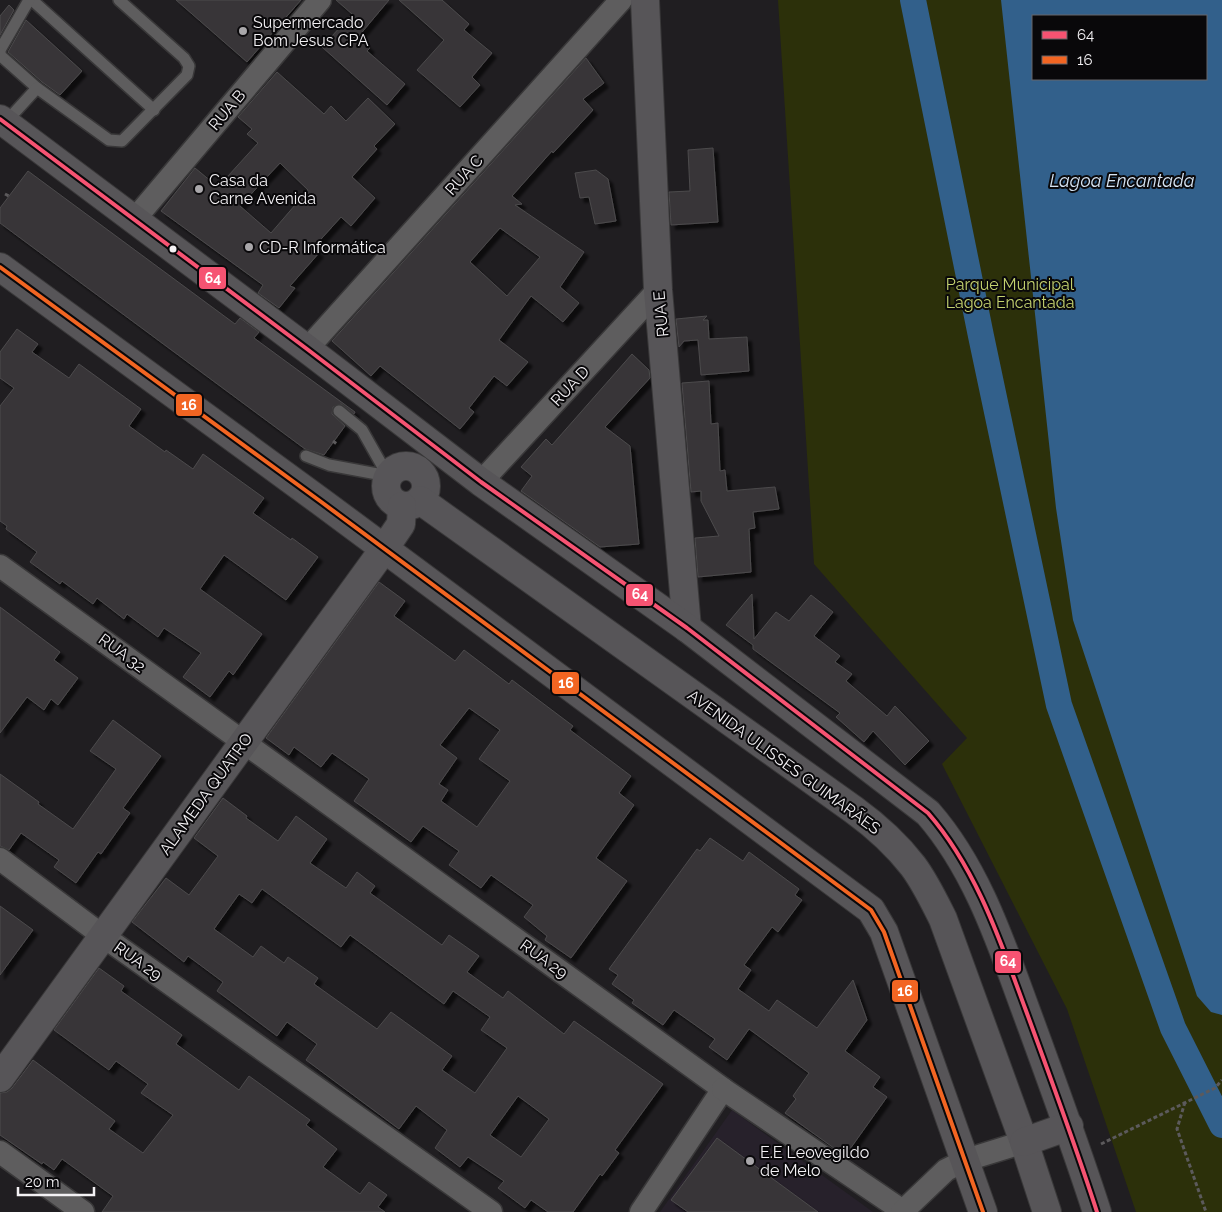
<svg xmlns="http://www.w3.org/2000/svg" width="1222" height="1212" font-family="Raleway,sans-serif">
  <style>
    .built { fill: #27212b }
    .green { fill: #2c300a; fill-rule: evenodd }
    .water { fill: #32608b; fill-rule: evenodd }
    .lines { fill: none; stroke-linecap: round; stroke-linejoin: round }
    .canal { stroke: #32608b; stroke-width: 26 }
    .building { fill: #383638; stroke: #4c4a4c; fill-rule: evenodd; filter: url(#shadow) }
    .lane-casing { stroke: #393839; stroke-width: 14 }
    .street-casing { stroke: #393839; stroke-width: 25 }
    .secondary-casing { stroke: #393839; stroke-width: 30 }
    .path { stroke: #5c5a5c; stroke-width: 3; stroke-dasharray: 4 2.5; stroke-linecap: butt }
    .lane { stroke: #5e5d5e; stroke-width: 11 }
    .street { stroke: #5e5d5e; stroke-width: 22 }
    .secondary { stroke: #575558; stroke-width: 28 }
    .bus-1-casing { stroke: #09080a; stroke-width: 8 }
    .bus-2-casing { stroke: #09080a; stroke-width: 8 }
    .bus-1 { stroke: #f65372; stroke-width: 4 }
    .bus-2 { stroke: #f26522; stroke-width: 4 }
    .poi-dot { fill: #a9a7aa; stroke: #09080a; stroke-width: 2 }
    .bus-dot { fill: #f3f1f4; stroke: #09080a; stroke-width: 2 }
    .labels { text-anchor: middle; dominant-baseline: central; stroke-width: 4; stroke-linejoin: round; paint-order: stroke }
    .poi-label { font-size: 16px; fill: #f3f1f4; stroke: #09080a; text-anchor: start }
    .street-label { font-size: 16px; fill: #f3f1f4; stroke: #09080a }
    .park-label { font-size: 16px; fill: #c4d26f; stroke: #09080a }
    .water-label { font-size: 18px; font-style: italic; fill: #d6e4f3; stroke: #09080a }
    .line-badge { stroke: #09080a; stroke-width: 2 }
    .badge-label { font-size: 14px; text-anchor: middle; font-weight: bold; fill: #fff }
  </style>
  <defs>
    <filter id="shadow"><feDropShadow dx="4.5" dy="4.5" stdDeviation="1" flood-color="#0009"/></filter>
  </defs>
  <rect width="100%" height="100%" fill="#201e21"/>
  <!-- built -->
  <path class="built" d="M 732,1110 L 873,1212 L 660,1212 Z"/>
  <!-- green -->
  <path class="green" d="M 778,0 L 1222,0 L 1222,1212 L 1136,1212 L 1067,1009 L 942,764 L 967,738 L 814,564 ZM 1033,16 L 1206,16 L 1206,79 L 1033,79 Z"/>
  <!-- water -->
  <path class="water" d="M 1001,0 L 1222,0 L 1222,1015 L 1211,1012 L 1197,996 L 1073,620 L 1056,508 ZM 1033,16 L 1206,16 L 1206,79 L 1033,79 Z"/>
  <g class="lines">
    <!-- canal -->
    <path class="canal" d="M 913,0 L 981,336 L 1059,705 L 1173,1028 L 1222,1125"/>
  </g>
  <!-- building -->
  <g class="building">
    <path d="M 176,0 L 301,0 L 247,62 Z"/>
    <path d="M 336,0 L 389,0 L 358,37 L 370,48 L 367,51 L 405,84 L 387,105 L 322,47 L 352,14 Z"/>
    <path d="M 399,0 L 442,0 L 469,24 L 464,30 L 492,53 L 472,77 L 480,85 L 460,107 L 417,70 L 444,40 Z"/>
    <path d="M 9,5 L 14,10 L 0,35 L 0,16 Z"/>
    <path d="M 26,20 L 82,71 L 60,95 L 42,82 L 8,52 Z"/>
    <path d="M 586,58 L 604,83 L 583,99 L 593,110 L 553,153 L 552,151 L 512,196 L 522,204 L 515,205 L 584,252 L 560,287 L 579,303 L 563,322 L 531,296 L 499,340 L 528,362 L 507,386 L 494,376 L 469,408 L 474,412 L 460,429 L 380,366 L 371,376 L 332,341 ZM 500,228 L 540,257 L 507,296 L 470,262 Z"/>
    <path d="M 277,72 L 324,114 L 331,106 L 346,121 L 368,98 L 395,124 L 374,146 L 377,149 L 352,177 L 375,198 L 351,226 L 341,217 L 313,248 L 319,253 L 290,286 L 295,288 L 279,308 L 258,293 L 263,285 L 161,211 L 195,168 L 218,187 L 258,143 L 247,134 L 252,129 L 238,117 ZM 280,163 L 308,190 L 271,233 L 240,206 Z"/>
    <path d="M 713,148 L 718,222 L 671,225 L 669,192 L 690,191 L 688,150 Z"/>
    <path d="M 596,170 L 608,179 L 616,221 L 595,224 L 589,197 L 580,198 L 575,173 Z"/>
    <path d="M 28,171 L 235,324 L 240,318 L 259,332 L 254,338 L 355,412 L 354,414 L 341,404 L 333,407 L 332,414 L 345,426 L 324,455 L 305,449 L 0,223 L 0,208 Z"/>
    <path d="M 707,316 L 703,320 L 708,320 L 709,339 L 747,337 L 749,371 L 701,375 L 698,340 L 684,341 L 679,347 L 676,319 Z"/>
    <path d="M 17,329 L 38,344 L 32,352 L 69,378 L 79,364 L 141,409 L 129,426 L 165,452 L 166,450 L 193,469 L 203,454 L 264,498 L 253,513 L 291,540 L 292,538 L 318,557 L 286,600 L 224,555 L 200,589 L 262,634 L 233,675 L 229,671 L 210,697 L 183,677 L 201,653 L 164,628 L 158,637 L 127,614 L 124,619 L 97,598 L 93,604 L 62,581 L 60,584 L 30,562 L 37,552 L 6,529 L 7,526 L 0,521 L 0,406 L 14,388 L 0,378 L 0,352 Z"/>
    <path d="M 632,354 L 649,370 L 650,378 L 605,427 L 630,446 L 639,544 L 600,547 L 521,491 L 532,476 L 521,467 L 546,439 L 552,445 Z"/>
    <path d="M 709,381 L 711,424 L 718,423 L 720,471 L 725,470 L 727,491 L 775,487 L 779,509 L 753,512 L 755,528 L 749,529 L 751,572 L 698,577 L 695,538 L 719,536 L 701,501 L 701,491 L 691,492 L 682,383 Z"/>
    <path d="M 379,582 L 405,601 L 394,616 L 455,661 L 464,650 L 509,684 L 512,680 L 573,726 L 570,730 L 631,776 L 619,793 L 634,805 L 596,858 L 627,881 L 571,958 L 545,940 L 547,936 L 524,917 L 533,905 L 491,875 L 481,888 L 449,865 L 459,851 L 423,826 L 411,842 L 354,801 L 369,779 L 332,753 L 321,767 L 294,747 L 289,755 L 266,738 ZM 469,708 L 500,730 L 479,759 L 510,781 L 477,827 L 441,801 L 448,790 L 439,784 L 457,758 L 440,745 Z"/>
    <path d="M 752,594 L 754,639 L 776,612 L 789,621 L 811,595 L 833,612 L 814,636 L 840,656 L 835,662 L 852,674 L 846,681 L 887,716 L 895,706 L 929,741 L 905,765 L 873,731 L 864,742 L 836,717 L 840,713 L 753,649 L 753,645 L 726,625 Z"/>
    <path d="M 0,607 L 60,652 L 54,660 L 78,678 L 58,705 L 51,699 L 44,710 L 27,697 L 0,733 Z"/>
    <path d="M 113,720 L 161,756 L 123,808 L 130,813 L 101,854 L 98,852 L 76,883 L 54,867 L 59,860 L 21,833 L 9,850 L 0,846 L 0,774 L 39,802 L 38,804 L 73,829 L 116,769 L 90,751 Z"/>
    <path d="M 223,798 L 247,816 L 246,818 L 278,841 L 296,816 L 327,839 L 310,863 L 346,888 L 357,872 L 375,886 L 370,893 L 442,945 L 449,935 L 479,956 L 467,972 L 503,998 L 508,991 L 564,1034 L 574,1021 L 663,1084 L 615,1150 L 619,1153 L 602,1176 L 600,1174 L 573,1212 L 548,1212 L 531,1200 L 525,1208 L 498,1188 L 504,1181 L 468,1157 L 460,1167 L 435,1148 L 447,1130 L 416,1106 L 399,1129 L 306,1060 L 317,1044 L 287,1022 L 277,1036 L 217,991 L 223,982 L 188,956 L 184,962 L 132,922 L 166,878 L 189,895 L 218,856 L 194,838 ZM 262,889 L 341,947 L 350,935 L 444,1004 L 453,991 L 490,1017 L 481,1030 L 507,1048 L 475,1093 L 442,1070 L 452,1056 L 391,1012 L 377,1029 L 314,984 L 318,978 L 288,957 L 284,963 L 261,946 L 253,957 L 214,929 L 239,894 L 252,903 ZM 518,1096 L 549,1119 L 521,1157 L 490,1135 Z"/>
    <path d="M 710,838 L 743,861 L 749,852 L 799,889 L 795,895 L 802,900 L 778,932 L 772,927 L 744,965 L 751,970 L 738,989 L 769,1011 L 777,1000 L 817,1028 L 853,980 L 867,1020 L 845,1051 L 880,1077 L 873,1087 L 887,1097 L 845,1156 L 785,1113 L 796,1099 L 793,1096 L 809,1073 L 749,1029 L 727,1060 L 709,1047 L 715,1039 L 674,1010 L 663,1025 L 632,1003 L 634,1000 L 612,984 L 618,975 L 609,969 L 697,849 L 700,851 Z"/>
    <path d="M 0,906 L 33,930 L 0,975 Z"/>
    <path d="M 99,968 L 124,986 L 121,991 L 182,1035 L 176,1044 L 239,1090 L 249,1076 L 310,1120 L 306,1125 L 337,1149 L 323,1167 L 360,1194 L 369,1182 L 387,1195 L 378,1207 L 385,1212 L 102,1212 L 113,1196 L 62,1159 L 54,1170 L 43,1162 L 42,1164 L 0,1135 L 0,1093 L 7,1092 L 12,1088 L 33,1060 L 115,1121 L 109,1129 L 143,1153 L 173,1115 L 141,1093 L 148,1084 L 116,1061 L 109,1070 L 54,1030 Z"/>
    <path d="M 717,1138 L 818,1212 L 688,1212 L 671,1200 Z"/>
  </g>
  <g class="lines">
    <defs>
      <g id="lane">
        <path d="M 32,0 L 154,110"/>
        <path d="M 0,50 L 29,0"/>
        <path d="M 0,53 L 1,56 L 37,88 L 109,140 L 122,141 L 187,75 L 189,66 L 184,58 L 119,0"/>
        <path d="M 5,123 L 37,88"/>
        <path d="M 306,456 L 329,465 L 388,476 L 362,430 L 339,411"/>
      </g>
      <g id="street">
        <path d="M 134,220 L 320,0"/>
        <path d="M 307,349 L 621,0"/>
        <path d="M 481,482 L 658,290"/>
        <path d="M 0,566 L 723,1089 L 641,1212"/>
        <path d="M 0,859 L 103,936 L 491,1212"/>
        <path d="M 723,1089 L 903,1211"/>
        <path d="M 0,1152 L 83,1212"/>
        <path d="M 902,1212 L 946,1170 L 966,1160 L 1024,1142"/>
      </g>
      <g id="secondary">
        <path d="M 645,0 L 658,290 L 687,628"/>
        <path d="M 0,119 L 307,349 L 481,482 L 687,628 L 928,813 C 976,868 1000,940 1025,1008 C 1050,1076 1075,1144 1097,1212"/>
        <path d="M 0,267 L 320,501 L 871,910 L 884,932 L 983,1212"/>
        <circle cx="406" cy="486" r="20"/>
        <path d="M 420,500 L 854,810 C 876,826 896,844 913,866 C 925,882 934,901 943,919 L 1024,1142 L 1047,1212"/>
        <path d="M 0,1078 L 384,549 L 401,524 L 402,506"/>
        <path d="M 1024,1142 L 1069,1126"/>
      </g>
    </defs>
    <!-- lane casing -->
    <use href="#lane" class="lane-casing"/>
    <!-- street casing -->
    <use href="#street" class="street-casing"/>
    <!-- secondary casing -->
    <use href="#secondary" class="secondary-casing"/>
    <!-- path -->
    <g class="path">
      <path d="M 5,194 L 9,196"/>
      <path d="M 333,441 L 338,445"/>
      <path d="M 1185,1102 L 1177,1129 L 1206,1212"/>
      <path d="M 1101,1144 L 1215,1088 L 1222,1080"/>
    </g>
    <!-- lane -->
    <use href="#lane" class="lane"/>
    <!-- street -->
    <use href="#street" class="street"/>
    <!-- secondary -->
    <use href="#secondary" class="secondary"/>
    <defs>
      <path id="bus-1" d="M 0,119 L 307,349 L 481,482 L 687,628 L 928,813 C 976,868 1000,940 1025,1008 C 1050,1076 1075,1144 1097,1212"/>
      <path id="bus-2" d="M 0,267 L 320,501 L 871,910 L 884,932 L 983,1212"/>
    </defs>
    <!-- bus-1 casing -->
    <use href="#bus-1" class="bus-1-casing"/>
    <!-- bus-2 casing -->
    <use href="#bus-2" class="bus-2-casing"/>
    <!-- bus-1 -->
    <use href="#bus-1" class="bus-1"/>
    <!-- bus-2 -->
    <use href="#bus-2" class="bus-2"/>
  </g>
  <!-- markers -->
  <g class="poi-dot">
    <circle cx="243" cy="31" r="5"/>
    <circle cx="199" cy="189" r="5"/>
    <circle cx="249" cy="247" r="5"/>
    <circle cx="750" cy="1161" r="5"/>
  </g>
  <circle class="bus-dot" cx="173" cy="249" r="4.5"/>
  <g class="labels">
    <!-- poi labels -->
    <g class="poi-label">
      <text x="253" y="22">Supermercado<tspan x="253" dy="18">Bom Jesus CPA</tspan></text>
      <text x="209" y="180">Casa da<tspan x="209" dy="18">Carne Avenida</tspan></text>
      <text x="259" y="247">CD-R Informática</text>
      <text x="760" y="1152">E.E Leovegildo<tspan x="760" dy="18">de Melo</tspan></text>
    </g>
    <!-- street labels -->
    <g class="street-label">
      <text transform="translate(227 110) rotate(-50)">RUA B</text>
      <text transform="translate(464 175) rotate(-48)">RUA C</text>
      <text transform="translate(661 314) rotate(-95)">RUA E</text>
      <text transform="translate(570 386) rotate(-47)">RUA D</text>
      <text transform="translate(122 653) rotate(36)">RUA 32</text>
      <text transform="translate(784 762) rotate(36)">AVENIDA ULISSES GUIMARÃES</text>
      <text transform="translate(206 794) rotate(-54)">ALAMEDA QUATRO</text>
      <text transform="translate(544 959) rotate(36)">RUA 29</text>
      <text transform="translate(138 961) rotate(35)">RUA 29</text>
    </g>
    <!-- park labels -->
    <g class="park-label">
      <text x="1010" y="284">Parque Municipal<tspan x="1010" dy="18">Lagoa Encantada</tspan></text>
    </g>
    <!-- water labels -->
    <g class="water-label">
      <text x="1122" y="180">Lagoa Encantada</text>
    </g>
  </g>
  <g class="line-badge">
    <rect x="198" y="266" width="29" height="24" rx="5" fill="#f65372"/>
    <rect x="175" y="393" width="28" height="24" rx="5" fill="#f26522"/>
    <rect x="625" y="583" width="29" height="24" rx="5" fill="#f65372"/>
    <rect x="551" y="671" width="29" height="24" rx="5" fill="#f26522"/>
    <rect x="994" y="950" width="28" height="24" rx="5" fill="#f65372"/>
    <rect x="891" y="979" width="28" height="24" rx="5" fill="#f26522"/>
  </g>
  <g class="badge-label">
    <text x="213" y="283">64</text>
    <text x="189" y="410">16</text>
    <text x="640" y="599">64</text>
    <text x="566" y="688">16</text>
    <text x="1008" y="966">64</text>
    <text x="905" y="996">16</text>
  </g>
  <!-- legend -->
  <rect x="1032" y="15" width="175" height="65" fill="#09080a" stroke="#676568"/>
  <rect x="1042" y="31" width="25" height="8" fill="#f65372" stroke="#676568"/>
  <text x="1077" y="40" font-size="15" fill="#f3f1f4">64</text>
  <rect x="1042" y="56" width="25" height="8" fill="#f26522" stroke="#676568"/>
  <text x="1077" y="65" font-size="15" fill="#f3f1f4">16</text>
  <!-- scale -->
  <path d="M18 1187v8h76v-8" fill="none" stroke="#f3f1f4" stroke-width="2.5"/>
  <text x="25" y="1187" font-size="15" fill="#f3f1f4" stroke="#09080a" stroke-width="4" paint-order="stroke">20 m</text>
</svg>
